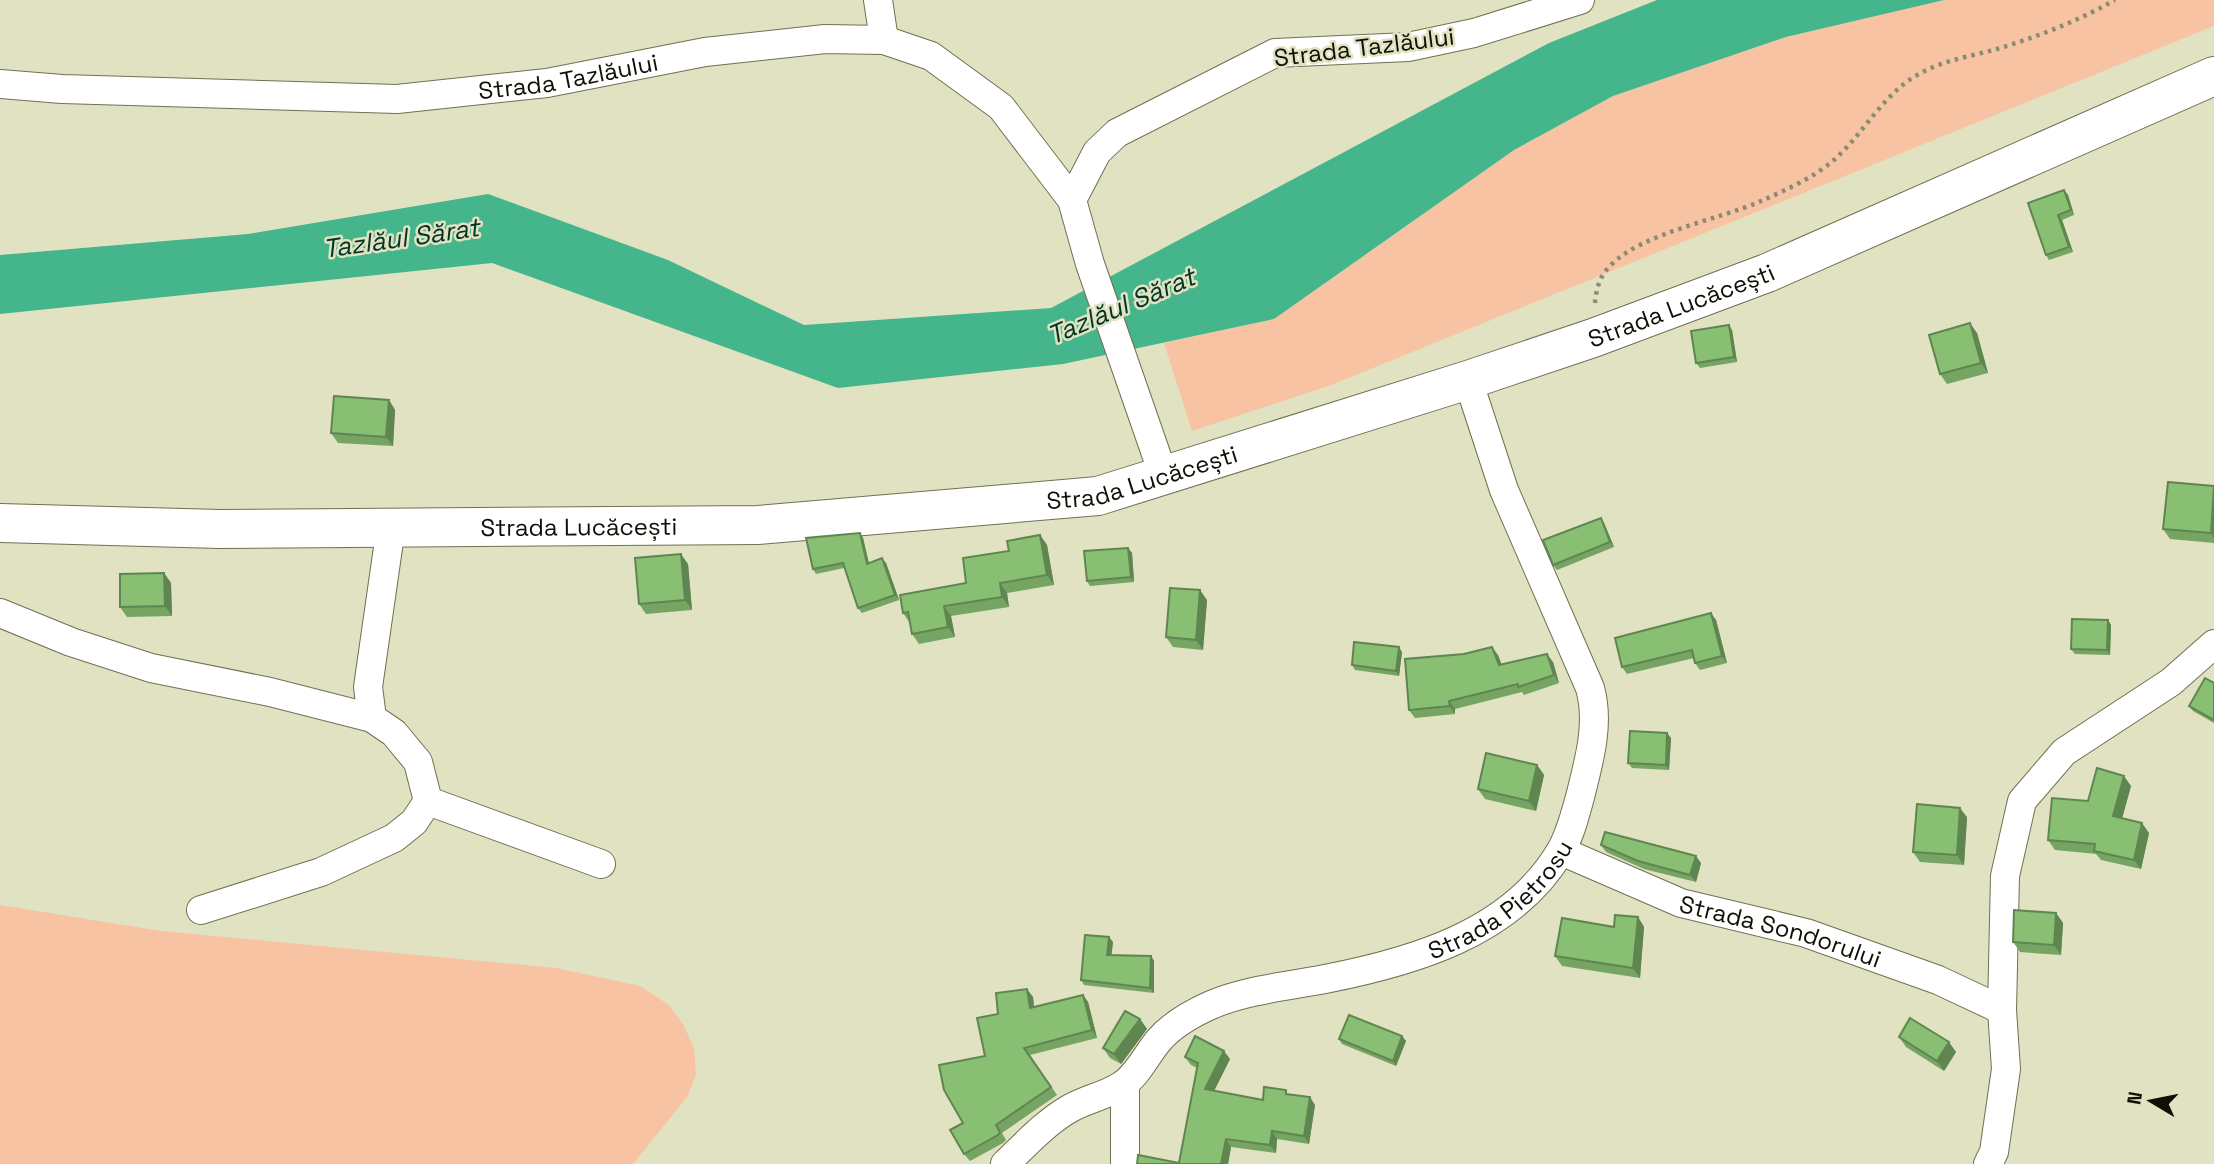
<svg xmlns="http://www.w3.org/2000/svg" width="2214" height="1164" font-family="'Space Grotesk',sans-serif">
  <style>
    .green { fill: #f7c3a3 }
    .water { fill: #45b58b }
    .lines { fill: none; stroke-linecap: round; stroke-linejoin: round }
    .minor-casing { stroke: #707053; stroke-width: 30 }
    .secondary-casing { stroke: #707053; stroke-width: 40 }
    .path { stroke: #8a8b74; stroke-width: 4.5; stroke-dasharray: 3.5 5; stroke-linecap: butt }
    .minor { stroke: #fff; stroke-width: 28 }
    .secondary { stroke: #fff; stroke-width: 38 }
    .wall { fill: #75a463 }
    .shaded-wall { fill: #5f8650 }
    .building { fill: #88bf73; stroke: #5f8650; stroke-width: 2 }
    .labels { text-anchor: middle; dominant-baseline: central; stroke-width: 5; stroke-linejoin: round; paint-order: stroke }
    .street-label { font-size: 24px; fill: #0e0f05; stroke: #e0e2c1 }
    .water-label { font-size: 26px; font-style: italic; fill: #013424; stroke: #e0e2c1 }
  </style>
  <rect width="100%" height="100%" fill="#e0e2c1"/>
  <!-- green -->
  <g class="green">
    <path d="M 1944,0 L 2214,0 L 2214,26 L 1331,385 L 1192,431 L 1164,343 L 1274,319 L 1514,150 L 1613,96 L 1786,37 Z"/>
    <path d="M 0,905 L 161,931 L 556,968 L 640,986 L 669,1005 L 683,1024 L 694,1048 L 696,1075 L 687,1097 L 633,1164 L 0,1164 Z"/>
  </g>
  <!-- water -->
  <path class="water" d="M 1657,0 L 1944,0 L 1786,37 L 1613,96 L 1514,150 L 1274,319 L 1063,364 L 838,388 L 492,263 L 0,314 L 0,255 L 248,234 L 488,194 L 668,260 L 804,325 L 1051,308 L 1549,43 Z"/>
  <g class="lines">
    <defs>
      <g id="minor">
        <path d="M 878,0 L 884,40"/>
        <path id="s1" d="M 0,84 L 62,89 L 397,99 L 547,83 L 705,52 L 825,39 L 884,40 L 931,56 L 1001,107 L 1072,200 L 1090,264 L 1163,474"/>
        <path d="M 1072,200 L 1097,152 L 1117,133 L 1275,53 L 1408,47 L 1474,33 L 1580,0"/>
        <path d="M 0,613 L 71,642 L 151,668 L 270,692 L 372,718 L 394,733 L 418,762 L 428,801 L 414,822 L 394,838 L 321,872 L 201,910"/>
        <path d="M 372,718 L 368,687 L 391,527"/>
        <path d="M 428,801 L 601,864"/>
        <path id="s2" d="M 1561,851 L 1681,903 L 1806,933 L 1938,980 L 2002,1010"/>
        <path d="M 1125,1084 L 1125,1164"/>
        <path id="s3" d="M 1005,1164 C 1025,1145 1045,1123 1069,1109 C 1086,1099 1106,1096 1122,1085 C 1137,1076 1147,1054 1159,1040 C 1172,1025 1193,1013 1211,1005 C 1246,990 1288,986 1325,979 C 1412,962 1511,934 1560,852 C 1570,836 1575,815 1580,797 C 1589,761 1600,724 1590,688 L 1504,490 L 1468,380"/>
        <path d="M 1988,1164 L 1994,1152 L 2006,1069 L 2002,1010 L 2005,876 L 2022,801 L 2064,752 L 2171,682 L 2214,644"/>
      </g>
      <g id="secondary">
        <path id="s4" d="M 0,523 L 220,529 L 758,525 L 1098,496 L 1468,380 L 1593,338 L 1767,273 L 2214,76"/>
      </g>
    </defs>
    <!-- minor casing -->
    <use href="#minor" class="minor-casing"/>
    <!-- secondary casing -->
    <use href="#secondary" class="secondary-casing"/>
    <!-- path -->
    <path class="path" d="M 1595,303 C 1596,289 1600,275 1611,265 C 1642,233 1718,220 1761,201 C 1786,190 1815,177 1835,159 C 1865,132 1884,92 1921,73 C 1944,60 1972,56 1997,49 C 2037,37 2078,21 2115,0"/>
    <!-- minor -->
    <use href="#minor" class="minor"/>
    <!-- secondary -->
    <use href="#secondary" class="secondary"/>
  </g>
  <!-- wall -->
  <g class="wall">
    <path d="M 2064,190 L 2068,195 L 2074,215 L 2062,220 L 2073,252 L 2049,260 L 2046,255 Z"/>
    <path d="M 1732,330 L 1737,362 L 1700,368 L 1696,363 Z"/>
    <path d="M 1977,333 L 1988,373 L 1947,384 L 1940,374 Z"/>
    <path d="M 389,400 L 395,410 L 393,446 L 338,443 L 331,433 Z"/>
    <path d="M 2214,486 L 2214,543 L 2170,539 L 2163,529 Z"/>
    <path d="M 1601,518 L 1604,523 L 1614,547 L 1557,570 L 1553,565 Z"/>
    <path d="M 860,533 L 863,538 L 869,563 L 886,563 L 899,600 L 862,613 L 858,608 L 844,568 L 816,574 L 813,569 Z"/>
    <path d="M 1040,535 L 1047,545 L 1054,585 L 1007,593 L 1009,607 L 951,616 L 955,637 L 919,644 L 912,634 L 910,623 L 903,613 L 966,583 L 1009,551 Z"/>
    <path d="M 1128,548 L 1132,553 L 1134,582 L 1090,586 L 1087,581 Z"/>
    <path d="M 688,564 L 692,610 L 646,614 L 639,604 Z"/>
    <path d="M 164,573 L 171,583 L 172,616 L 127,617 L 120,607 Z"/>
    <path d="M 1207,600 L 1203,650 L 1173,647 L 1166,637 Z"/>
    <path d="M 1716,620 L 1727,663 L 1700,670 L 1695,663 L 1694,658 L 1627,674 L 1622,667 Z"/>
    <path d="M 2108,620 L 2111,625 L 2110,655 L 2075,654 L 2071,649 Z"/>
    <path d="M 1402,652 L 1399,676 L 1355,670 L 1352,665 Z"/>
    <path d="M 1498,655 L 1501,665 L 1553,662 L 1559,683 L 1524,695 L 1522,692 L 1455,709 L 1455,714 L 1415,718 L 1409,710 Z"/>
    <path d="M 2214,683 L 2214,723 L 2193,711 L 2189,706 Z"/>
    <path d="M 1671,738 L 1669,770 L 1632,768 L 1628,763 Z"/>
    <path d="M 1537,765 L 1544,775 L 1536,811 L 1485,799 L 1478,789 Z"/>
    <path d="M 2131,786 L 2122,818 L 2149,833 L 2141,869 L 2101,860 L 2096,854 L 2055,850 L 2048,840 L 2088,801 Z"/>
    <path d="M 1967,817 L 1964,865 L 1920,862 L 1913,852 Z"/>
    <path d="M 1601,845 L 1701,863 L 1696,882 L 1644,869 L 1606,852 Z"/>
    <path d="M 2056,913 L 2063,923 L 2061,955 L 2020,952 L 2013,942 Z"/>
    <path d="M 1638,917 L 1644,927 L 1640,978 L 1562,966 L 1555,956 L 1614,927 Z"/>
    <path d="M 1113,942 L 1111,955 L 1151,956 L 1154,961 L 1154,993 L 1084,985 L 1081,980 Z"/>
    <path d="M 1083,995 L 1088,1002 L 1097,1038 L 1030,1055 L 1057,1095 L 1002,1133 L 1006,1140 L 1003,1143 L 970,1161 L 964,1154 L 963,1123 L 985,1056 L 998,1014 L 1033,997 L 1034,1007 Z"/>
    <path d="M 1140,1019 L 1147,1029 L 1121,1064 L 1110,1058 L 1103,1048 Z"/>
    <path d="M 1402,1036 L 1406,1041 L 1396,1066 L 1342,1044 L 1339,1039 Z"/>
    <path d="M 1899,1037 L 1956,1052 L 1944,1071 L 1906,1047 Z"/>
    <path d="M 1185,1057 L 1230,1059 L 1214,1091 L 1263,1100 L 1289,1094 L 1315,1105 L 1309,1144 L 1277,1139 L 1276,1153 L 1231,1147 L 1228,1164 L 1137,1164 L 1179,1163 L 1197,1068 L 1191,1065 Z"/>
  </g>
  <!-- shaded-wall -->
  <g class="shaded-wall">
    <path d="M 2064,190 L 2068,195 L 2074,215 L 2071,210 Z"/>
    <path d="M 2058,215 L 2062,220 L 2073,252 L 2069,247 Z"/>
    <path d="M 1970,323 L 1977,333 L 1988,373 L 1981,363 Z"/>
    <path d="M 1729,325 L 1732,330 L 1737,362 L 1734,357 Z"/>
    <path d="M 389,400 L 395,410 L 393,446 L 386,437 Z"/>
    <path d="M 2214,493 L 2214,538 L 2211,533 Z"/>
    <path d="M 1601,518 L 1604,523 L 1614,547 L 1610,542 Z"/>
    <path d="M 860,533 L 863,538 L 870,569 L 867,564 Z"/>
    <path d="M 1040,535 L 1047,545 L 1054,585 L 1047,575 Z"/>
    <path d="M 1128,548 L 1132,553 L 1134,582 L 1131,577 Z"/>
    <path d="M 681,554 L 688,564 L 692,610 L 685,600 Z"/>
    <path d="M 882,558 L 886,563 L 899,600 L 895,595 Z"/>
    <path d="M 164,573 L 171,583 L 172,616 L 165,606 Z"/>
    <path d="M 1000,583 L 1007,593 L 1009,607 L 1002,597 Z"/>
    <path d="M 1200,590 L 1207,600 L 1203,650 L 1196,640 Z"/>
    <path d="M 944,606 L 951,616 L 955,637 L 948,627 Z"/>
    <path d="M 1711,613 L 1716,620 L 1727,663 L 1722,656 Z"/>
    <path d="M 2108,620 L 2111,625 L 2110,655 L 2107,650 Z"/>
    <path d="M 1399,647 L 1402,652 L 1399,676 L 1396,671 Z"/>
    <path d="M 1492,647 L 1498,655 L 1505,673 L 1499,665 Z"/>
    <path d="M 1547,654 L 1553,662 L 1559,683 L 1554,675 Z"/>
    <path d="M 1449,701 L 1455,709 L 1455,714 L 1450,706 Z"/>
    <path d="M 1667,733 L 1671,738 L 1669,770 L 1666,765 Z"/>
    <path d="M 1537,765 L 1544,775 L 1536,811 L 1529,801 Z"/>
    <path d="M 2124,776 L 2131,786 L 2120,826 L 2113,816 Z"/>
    <path d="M 1960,808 L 1967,817 L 1964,865 L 1957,855 Z"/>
    <path d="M 2142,823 L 2149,833 L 2141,869 L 2134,860 Z"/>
    <path d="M 1696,856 L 1701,863 L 1696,882 L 1690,875 Z"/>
    <path d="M 2056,913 L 2063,923 L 2061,955 L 2054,945 Z"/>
    <path d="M 1638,917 L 1644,927 L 1640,978 L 1633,968 Z"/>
    <path d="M 1109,937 L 1113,942 L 1111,960 L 1107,955 Z"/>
    <path d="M 1151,956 L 1154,961 L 1154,993 L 1150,988 Z"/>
    <path d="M 1027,989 L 1033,997 L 1035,1016 L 1030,1008 Z"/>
    <path d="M 1083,995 L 1088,1002 L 1097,1038 L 1092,1030 Z"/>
    <path d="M 1140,1019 L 1147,1029 L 1121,1064 L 1114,1054 Z"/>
    <path d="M 1402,1036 L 1406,1041 L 1396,1066 L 1393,1061 Z"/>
    <path d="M 1949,1042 L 1956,1052 L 1944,1071 L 1937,1061 Z"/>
    <path d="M 1224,1051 L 1230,1059 L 1211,1097 L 1205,1089 Z"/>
    <path d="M 1310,1097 L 1315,1105 L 1309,1144 L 1304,1136 Z"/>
    <path d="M 1272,1131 L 1277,1139 L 1276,1153 L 1270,1145 Z"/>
    <path d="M 1226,1139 L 1231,1147 L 1228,1164 L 1221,1164 Z"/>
  </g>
  <!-- building -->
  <g class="building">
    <path d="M 2064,190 L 2071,210 L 2058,215 L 2069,247 L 2046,255 L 2028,203 Z"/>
    <path d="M 1970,323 L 1981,363 L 1940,374 L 1929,335 Z"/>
    <path d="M 1729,325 L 1734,357 L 1696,363 L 1691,331 Z"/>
    <path d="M 334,396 L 389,400 L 386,437 L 331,433 Z"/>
    <path d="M 2168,482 L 2214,486 L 2211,533 L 2163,529 Z"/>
    <path d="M 1601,518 L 1610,542 L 1553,565 L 1543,540 Z"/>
    <path d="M 860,533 L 867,564 L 882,558 L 895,595 L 858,608 L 843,563 L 813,569 L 806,538 Z"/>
    <path d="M 1040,535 L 1047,575 L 1000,583 L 1002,597 L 944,606 L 948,627 L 912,634 L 908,612 L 903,613 L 900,595 L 966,583 L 963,558 L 1009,551 L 1007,541 Z"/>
    <path d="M 1128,548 L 1131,577 L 1087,581 L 1084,551 Z"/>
    <path d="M 681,554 L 685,600 L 639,604 L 635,558 Z"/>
    <path d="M 164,573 L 165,606 L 120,607 L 120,574 Z"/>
    <path d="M 1170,588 L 1200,590 L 1196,640 L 1166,637 Z"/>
    <path d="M 1711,613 L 1722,656 L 1695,663 L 1692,650 L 1622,667 L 1615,638 Z"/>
    <path d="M 2072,619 L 2108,620 L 2107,650 L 2071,649 Z"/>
    <path d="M 1354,642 L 1399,647 L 1396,671 L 1352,665 Z"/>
    <path d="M 1492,647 L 1499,665 L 1547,654 L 1554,675 L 1518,687 L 1518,684 L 1449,701 L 1450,706 L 1409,710 L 1405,659 L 1464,654 Z"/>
    <path d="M 2205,678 L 2214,683 L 2214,720 L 2189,706 Z"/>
    <path d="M 1630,731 L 1667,733 L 1666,765 L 1628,763 Z"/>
    <path d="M 1486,753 L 1537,765 L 1529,801 L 1478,789 Z"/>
    <path d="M 2097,768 L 2124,776 L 2113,816 L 2142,823 L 2134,860 L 2094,851 L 2095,844 L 2048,840 L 2052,798 L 2088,801 Z"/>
    <path d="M 1917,804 L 1960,808 L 1957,855 L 1913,852 Z"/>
    <path d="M 1605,832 L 1696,856 L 1690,875 L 1638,861 L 1601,845 Z"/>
    <path d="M 2014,910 L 2056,913 L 2054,945 L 2013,942 Z"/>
    <path d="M 1615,915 L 1638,917 L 1633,968 L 1555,956 L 1562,918 L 1614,927 Z"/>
    <path d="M 1085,935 L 1109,937 L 1107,955 L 1151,956 L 1150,988 L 1081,980 Z"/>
    <path d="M 1027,989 L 1030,1008 L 1083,995 L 1092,1030 L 1024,1048 L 1051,1087 L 996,1125 L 1000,1132 L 998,1135 L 964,1154 L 950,1130 L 963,1123 L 944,1090 L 939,1065 L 985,1056 L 977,1018 L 998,1014 L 996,993 Z"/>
    <path d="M 1125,1011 L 1140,1019 L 1114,1054 L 1103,1048 Z"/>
    <path d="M 1349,1015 L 1402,1036 L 1393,1061 L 1339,1039 Z"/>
    <path d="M 1910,1018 L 1949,1042 L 1937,1061 L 1899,1037 Z"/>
    <path d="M 1195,1036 L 1224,1051 L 1205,1089 L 1263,1100 L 1264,1087 L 1286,1090 L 1286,1094 L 1310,1097 L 1304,1136 L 1272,1131 L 1270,1145 L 1226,1139 L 1221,1164 L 1137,1164 L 1138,1155 L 1179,1163 L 1198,1063 L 1185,1057 Z"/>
  </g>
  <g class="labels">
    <!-- street labels -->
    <g class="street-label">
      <text transform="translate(1364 47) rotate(-7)">Strada Tazlăului</text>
      <text stroke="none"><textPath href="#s1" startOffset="570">Strada Tazlăului</textPath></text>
      <text stroke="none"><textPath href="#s4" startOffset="1713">Strada Lucăcești</textPath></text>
      <text stroke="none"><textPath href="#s4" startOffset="1146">Strada Lucăcești</textPath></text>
      <text stroke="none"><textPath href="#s4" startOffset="579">Strada Lucăcești</textPath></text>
      <text stroke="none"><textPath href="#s3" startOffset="579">Strada Pietrosu</textPath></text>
      <text stroke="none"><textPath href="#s2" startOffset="234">Strada Sondorului</textPath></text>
    </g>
    <!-- water labels -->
    <g class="water-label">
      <text transform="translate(401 238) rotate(-8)">Tazlăul Sărat</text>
      <text transform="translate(1121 306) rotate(-23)">Tazlăul Sărat</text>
    </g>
  </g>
  <!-- north arrow -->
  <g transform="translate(2151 1101) rotate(280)" stroke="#e0e2c1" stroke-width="5" paint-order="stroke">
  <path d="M0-5L12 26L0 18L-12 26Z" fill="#0e0f05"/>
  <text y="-10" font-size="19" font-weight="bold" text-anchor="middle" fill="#0e0f05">N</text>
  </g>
</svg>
